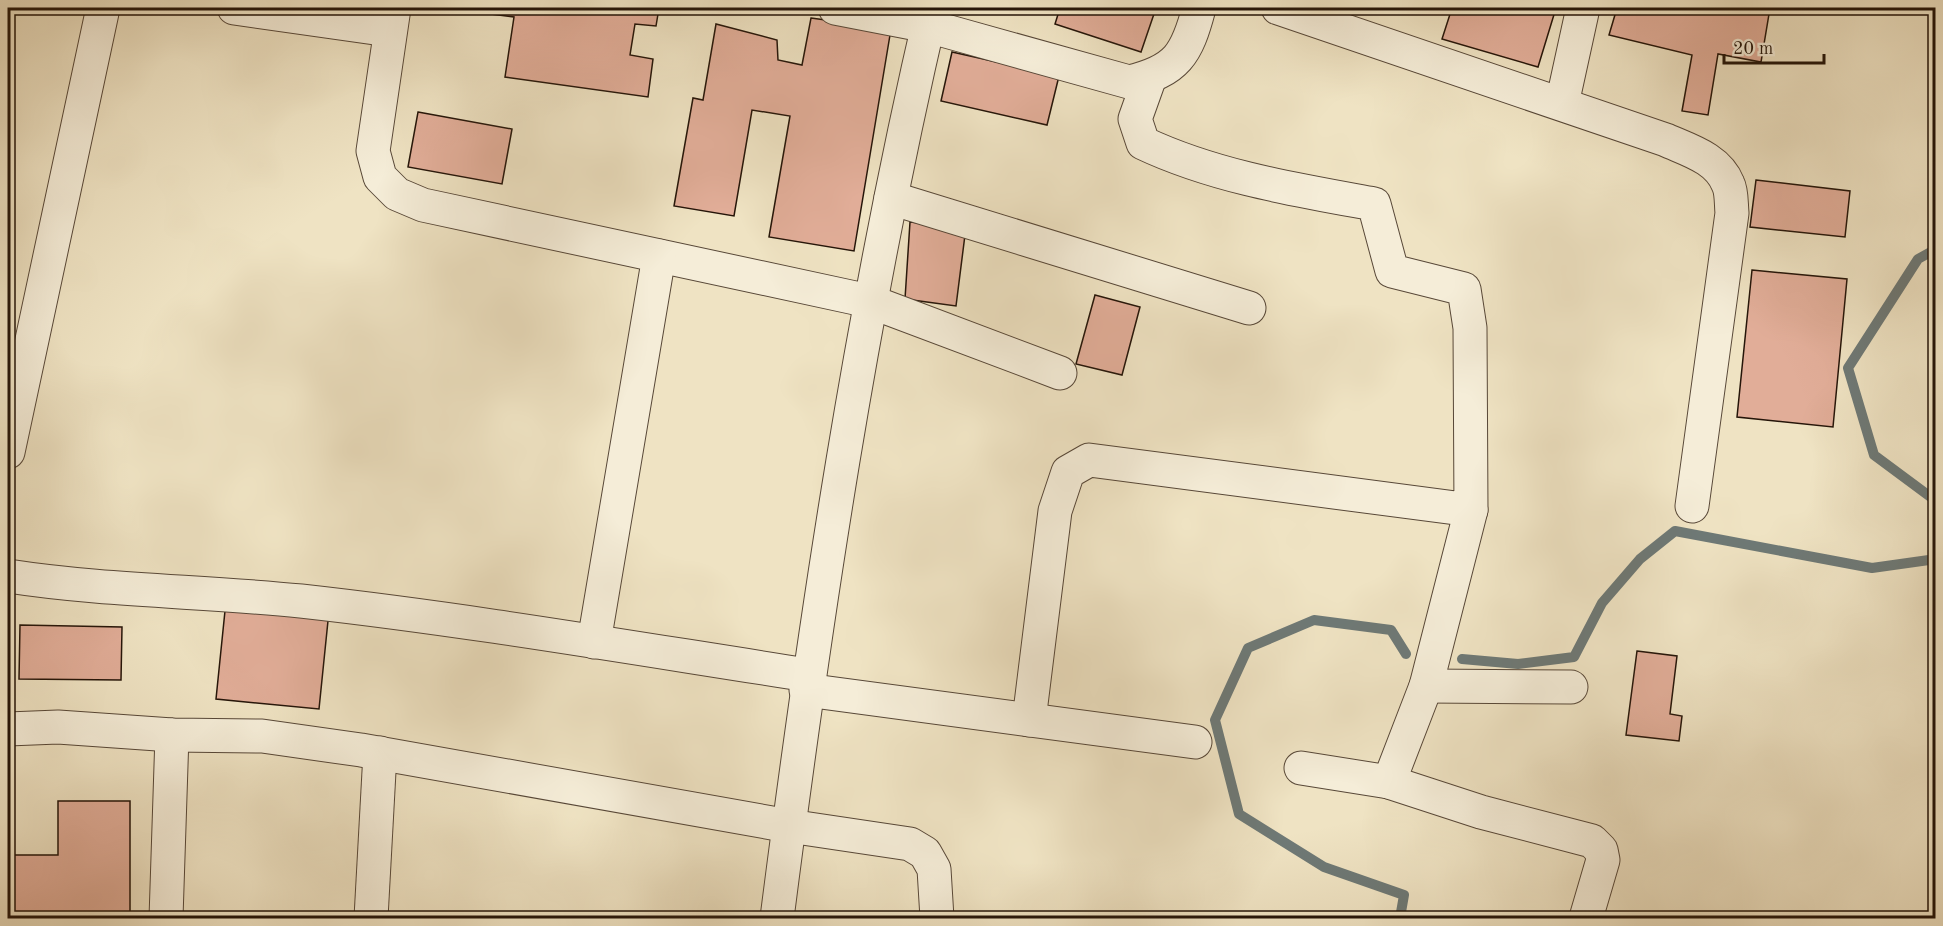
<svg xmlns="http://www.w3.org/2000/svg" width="1943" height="926" font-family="'Old Standard TT',serif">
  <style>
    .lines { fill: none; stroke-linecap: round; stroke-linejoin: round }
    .stream { stroke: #6e7976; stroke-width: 10 }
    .building { fill: #e1ad98; stroke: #251509; stroke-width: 1.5 }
    .minor-casing { stroke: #584838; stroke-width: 35 }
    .minor { stroke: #f5edd8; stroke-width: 33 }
  </style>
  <rect width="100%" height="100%" fill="#efe3c3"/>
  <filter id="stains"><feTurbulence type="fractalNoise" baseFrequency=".00333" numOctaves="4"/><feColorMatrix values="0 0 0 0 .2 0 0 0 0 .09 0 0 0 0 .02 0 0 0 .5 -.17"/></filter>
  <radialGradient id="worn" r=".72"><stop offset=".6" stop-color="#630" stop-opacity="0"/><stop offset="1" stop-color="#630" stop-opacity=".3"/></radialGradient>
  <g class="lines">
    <!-- stream -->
    <g class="stream">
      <path d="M 1936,249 L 1918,259 L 1848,368 L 1874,455 L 1936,501"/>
      <path d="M 1462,659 L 1518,664 L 1574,657 L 1602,603 L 1640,559 L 1675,531 L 1872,568 L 1936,559"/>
      <path d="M 1400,918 L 1404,895 L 1324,867 L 1239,814 L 1215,720 L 1248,648 L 1314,620 L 1391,630 L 1406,654"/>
    </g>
  </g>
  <!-- building -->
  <g class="building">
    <path d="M 444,8 L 659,8 L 656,26 L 635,24 L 630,55 L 653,59 L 648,97 L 505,77 L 514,17 Z"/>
    <path d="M 1060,8 L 1156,8 L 1141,52 L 1055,24 Z"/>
    <path d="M 1452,8 L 1556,8 L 1538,67 L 1442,39 Z"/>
    <path d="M 1617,8 L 1770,8 L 1761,62 L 1718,54 L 1708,115 L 1682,111 L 1692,55 L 1609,35 Z"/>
    <path d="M 811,18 L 891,29 L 854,251 L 769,237 L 790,116 L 752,110 L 734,216 L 674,206 L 693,98 L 703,100 L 716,24 L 777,40 L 778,60 L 802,65 Z"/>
    <path d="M 952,52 L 1059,76 L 1047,125 L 941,101 Z"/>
    <path d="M 418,112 L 512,129 L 502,184 L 408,167 Z"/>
    <path d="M 1756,180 L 1850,191 L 1845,237 L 1750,227 Z"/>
    <path d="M 910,222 L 966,227 L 956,306 L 905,299 Z"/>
    <path d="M 1752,270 L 1847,279 L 1833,427 L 1737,417 Z"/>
    <path d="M 1095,295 L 1140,307 L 1122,375 L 1076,364 Z"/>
    <path d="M 226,601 L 329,611 L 319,709 L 216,699 Z"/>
    <path d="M 20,625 L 122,627 L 121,680 L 19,679 Z"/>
    <path d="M 1637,651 L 1677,656 L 1670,714 L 1682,716 L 1679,741 L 1626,735 Z"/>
    <path d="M 58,801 L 130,801 L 130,918 L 8,918 L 8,855 L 58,855 Z"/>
  </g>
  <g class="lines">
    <defs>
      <g id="minor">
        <path d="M 234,8 L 389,30"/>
        <path d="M 394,8 L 373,151 L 380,177 L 397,194 L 423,205 L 869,301 L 1060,373"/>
        <path d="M 835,8 L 928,26 L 1129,82 C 1177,71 1187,54 1199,8"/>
        <path d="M 1278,8 L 1666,140 C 1688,150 1718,158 1728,184 C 1732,192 1731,204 1732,213 L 1692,506"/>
        <path d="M 1562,104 L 1583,8"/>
        <path d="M 891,198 L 1249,308"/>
        <path d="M 8,452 L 103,8"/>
        <path d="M 8,576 C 105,591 203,591 301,601 C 471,620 639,649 808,675"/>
        <path d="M 594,642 L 659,256"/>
        <path d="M 1426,686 L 1571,687"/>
        <path d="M 806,690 L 1195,742"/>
        <path d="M 1029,720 L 1055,511 L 1068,472 L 1089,460 L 1471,510 L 1470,328 L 1464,289 L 1392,271 L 1374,204 C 1297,190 1215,177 1143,143 L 1135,119 L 1150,77"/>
        <path d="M 8,729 L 58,727 L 172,735 L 262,736 L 361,750 L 789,826 L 910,844 L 925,853 L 934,869 L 937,918"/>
        <path d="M 1301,768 L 1389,782 L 1481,812 L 1592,841 L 1601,850 L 1603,860 L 1586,918"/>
        <path d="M 1389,782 L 1426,686 L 1471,510"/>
        <path d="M 166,918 L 172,735"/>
        <path d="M 371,918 L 380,753"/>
        <path d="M 777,918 C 816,613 862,308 932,8"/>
      </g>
    </defs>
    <!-- minor casing -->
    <use href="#minor" class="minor-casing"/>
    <!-- minor -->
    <use href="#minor" class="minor"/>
  </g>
  <!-- margin -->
  <rect width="1943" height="926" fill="none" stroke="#efe3c3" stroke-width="30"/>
  <rect x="9" y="9" width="1925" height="908" fill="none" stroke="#251509" stroke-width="3"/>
  <rect x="15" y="15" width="1913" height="896" fill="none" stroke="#251509" stroke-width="1.5"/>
  <!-- scale -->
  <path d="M1724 54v9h100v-9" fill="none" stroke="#251509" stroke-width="3"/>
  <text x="1733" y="54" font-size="18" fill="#251509" stroke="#f5edd8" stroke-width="4.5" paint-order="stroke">20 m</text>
  <rect width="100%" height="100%" filter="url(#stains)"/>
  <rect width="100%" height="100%" fill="url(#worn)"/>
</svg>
